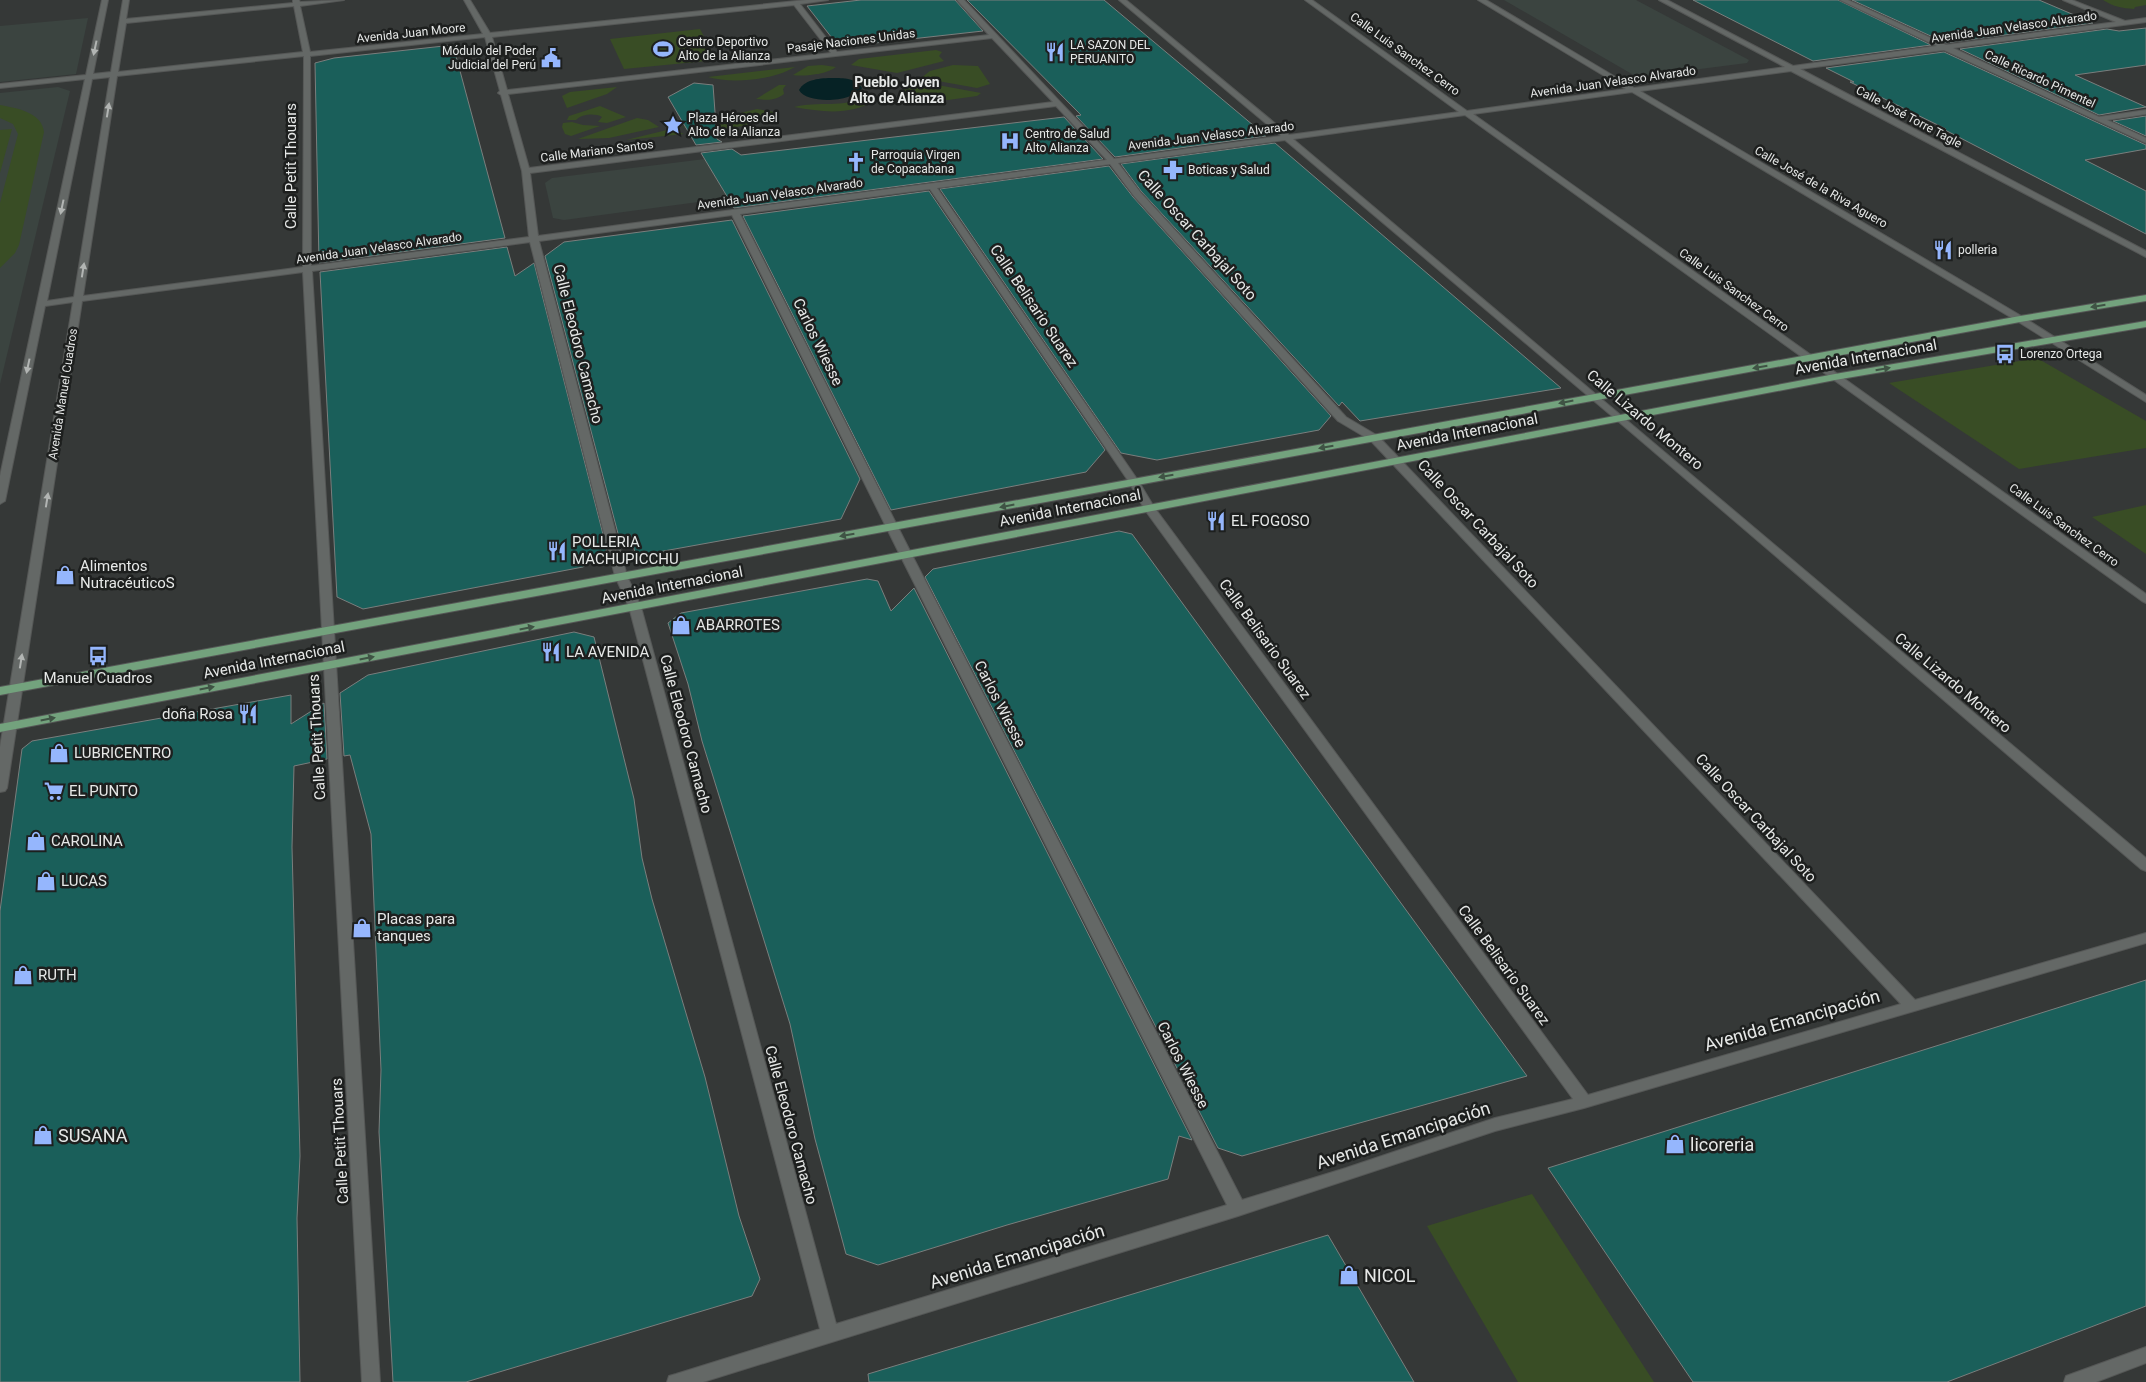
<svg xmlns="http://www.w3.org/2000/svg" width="2146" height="1382" font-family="Roboto,sans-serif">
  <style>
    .built { fill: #3b4440 }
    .green { fill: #394d25 }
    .water { fill: #062225 }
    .building { fill: #1a5f5a; stroke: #7a7e7d }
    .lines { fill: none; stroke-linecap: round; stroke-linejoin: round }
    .minor-casing { stroke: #555756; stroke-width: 2 }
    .major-casing { stroke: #555756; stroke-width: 2 }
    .minor { fill: #646866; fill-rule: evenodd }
    .major { fill: #73a27d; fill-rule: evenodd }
    .oneway { fill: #b2b5b3 }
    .oneway2 { fill: #3f5344 }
    .labels { text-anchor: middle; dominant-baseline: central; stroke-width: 5; stroke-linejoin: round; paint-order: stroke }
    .far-street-label { font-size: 12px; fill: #e6e8e7; stroke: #1d1f1e }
    .far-poi-label { font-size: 12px; fill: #e6e8e7; stroke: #1d1f1e; text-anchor: start }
    .far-neighbourhood-label { font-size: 14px; font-weight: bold; fill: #e6e8e7; stroke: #1d1f1e }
    .street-label { font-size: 15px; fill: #e6e8e7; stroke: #1d1f1e }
    .poi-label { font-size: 15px; fill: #e6e8e7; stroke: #1d1f1e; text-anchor: start }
    .near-street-label { font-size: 18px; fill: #e6e8e7; stroke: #1d1f1e }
    .near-poi-label { font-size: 18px; fill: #e6e8e7; stroke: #1d1f1e; text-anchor: start }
  </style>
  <rect width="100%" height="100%" fill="#353837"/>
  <!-- built -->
  <g class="built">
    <path d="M 1504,0 L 1636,0 L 1749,60 L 1747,63 L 1637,77 Z"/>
    <path d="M 88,18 L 76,74 L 0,82 L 0,26 Z"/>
    <path d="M 58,87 L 70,91 L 0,384 L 0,93 Z"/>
    <path d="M 705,159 L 728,198 L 564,220 L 553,218 L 545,183 L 552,178 Z"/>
  </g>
  <!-- green -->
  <g class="green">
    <path d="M 2103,0 L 2146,0 L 2146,5 L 2135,7 L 2134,9 C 2122,8 2114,7 2103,0 Z"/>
    <path d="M 700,29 L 716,60 L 624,69 L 610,39 Z"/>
    <path d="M 936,50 L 942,52 L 939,56 L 944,61 L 897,73 L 851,65 L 859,59 Z"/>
    <path d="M 822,65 L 836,67 C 827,74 804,77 793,75 L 808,66 Z"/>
    <path d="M 953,65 L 978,66 L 990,84 L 977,88 L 921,78 L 930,71 Z"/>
    <path d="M 795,67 C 773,80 732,84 708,77 Z"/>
    <path d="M 916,81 L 981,93 L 977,96 L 948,100 L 899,93 Z"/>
    <path d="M 779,85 L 786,85 L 783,89 L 784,94 C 775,101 767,100 756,99 Z"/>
    <path d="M 617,87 L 607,94 L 567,108 L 562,96 L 570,92 Z"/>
    <path d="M 867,97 L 875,100 C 850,116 823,112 794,107 C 818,101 843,108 867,97 Z"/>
    <path d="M 0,105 C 16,108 42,112 44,132 L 19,245 L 15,253 L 0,268 L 0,203 L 18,134 L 13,124 L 0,118 Z"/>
    <path d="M 600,106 L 626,117 L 607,123 L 598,122 L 602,117 C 595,113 582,114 576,120 L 567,120 L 569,116 Z"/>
    <path d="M 757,109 L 774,112 C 750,130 711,132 682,127 Z"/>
    <path d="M 637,118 L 648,120 L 659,127 L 609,138 L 578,139 Z"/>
    <path d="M 572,122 L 583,125 L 600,126 L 571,136 L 565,134 L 562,127 L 563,123 Z"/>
    <path d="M 12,129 L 0,173 L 0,130 Z"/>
    <path d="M 671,129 L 684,134 L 626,140 Z"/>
    <path d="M 2037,358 L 2146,421 L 2146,448 L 2019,469 L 1889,383 Z"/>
    <path d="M 2146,505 L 2146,554 L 2092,517 Z"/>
    <path d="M 1532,1194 L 1654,1382 L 1518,1382 L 1427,1226 Z"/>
  </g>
  <!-- water -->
  <path class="water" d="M 833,78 C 843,78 856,78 862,88 C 854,102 807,105 799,90 C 805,79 821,78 833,78 Z"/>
  <!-- building -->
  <g class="building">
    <path d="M 861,0 L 955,0 L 983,31 L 839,47 L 807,6 Z"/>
    <path d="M 967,0 L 1104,0 L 1266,136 L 1115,157 L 1076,116 L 1081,115 Z"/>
    <path d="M 1693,0 L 1838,0 L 1931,45 L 1813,61 Z"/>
    <path d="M 1852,0 L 2039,0 L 2093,23 L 1946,43 Z"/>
    <path d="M 2146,28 L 2146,65 L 2075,75 L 2146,107 L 2099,115 L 1960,49 L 2107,29 L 2119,31 Z"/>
    <path d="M 453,45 L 505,238 L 319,263 L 315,63 L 334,58 Z"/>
    <path d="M 1944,52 L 2146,145 L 2146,149 L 2085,160 L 2146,191 L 2146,234 L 1945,130 L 1946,129 L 1850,82 L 1854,82 L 1826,68 Z"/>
    <path d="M 694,83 L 713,85 L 717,139 L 722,142 L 696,145 L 668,97 Z"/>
    <path d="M 2146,116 L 2146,136 L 2113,121 Z"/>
    <path d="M 1064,117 L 1103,159 L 734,208 L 701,153 L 732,149 L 741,155 Z"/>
    <path d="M 1275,143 L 1519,352 L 1561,388 L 1360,421 L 1342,402 L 1339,406 L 1141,191 L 1121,164 Z"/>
    <path d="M 1109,166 L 1133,197 L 1331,416 L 1319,430 L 1157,460 L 1121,453 L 940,189 Z"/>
    <path d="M 929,191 L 1105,450 L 1086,472 L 891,510 L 743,216 Z"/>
    <path d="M 732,220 L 860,479 L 841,519 L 636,556 L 630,534 L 620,541 L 545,256 L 564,242 Z"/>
    <path d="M 507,247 L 515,276 L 534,263 L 607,550 L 583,567 L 363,609 L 337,597 L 320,272 Z"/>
    <path d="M 1119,531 L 1132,534 L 1527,1076 L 1242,1156 L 1218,1148 L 925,577 L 933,569 Z"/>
    <path d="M 867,579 L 878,581 L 891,611 L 914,588 L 1192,1140 L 1179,1136 L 1168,1179 L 1007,1225 L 878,1265 L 846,1254 L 815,1139 L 790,1024 L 702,741 L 688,684 L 668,623 L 681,613 Z"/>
    <path d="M 574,632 L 594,637 L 634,799 L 642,858 L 652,899 L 705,1077 L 739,1216 L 760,1279 L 752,1296 L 466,1382 L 393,1382 L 379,1132 L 381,1070 L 371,834 L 350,755 L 344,756 L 340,693 L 368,675 Z"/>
    <path d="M 291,695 L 291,724 L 324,703 L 327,759 L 294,766 L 292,847 L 300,1156 L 297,1218 L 300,1382 L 0,1382 L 0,911 L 22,749 L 32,741 Z"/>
    <path d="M 2146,980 L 2146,1306 L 1947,1382 L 1693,1382 L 1548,1168 Z"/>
    <path d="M 1328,1235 L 1414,1382 L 869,1382 L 868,1374 Z"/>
  </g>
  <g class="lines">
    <defs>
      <g id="minor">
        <path d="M 102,0 L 108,0 L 93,74 L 111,72 L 123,0 L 129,0 L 126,19 L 293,3 L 293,0 L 299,0 L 300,2 L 344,0 L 300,6 L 310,52 L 483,34 L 464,0 L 470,0 L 490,33 L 806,0 L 828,0 L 800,4 L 837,52 L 989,35 L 957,0 L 964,0 L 1114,159 L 1281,136 L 1119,0 L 1126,0 L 1289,135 L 1459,112 L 1305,0 L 1312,0 L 1467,111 L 1626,89 L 1478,0 L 1486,0 L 1634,88 L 1785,67 L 1659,0 L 1667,0 L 1793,66 L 1937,46 L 1840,0 L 1848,0 L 1946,45 L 2116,22 L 2063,0 L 2072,0 L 2125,21 L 2146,18 L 2146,22 L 1953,48 L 2099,117 L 2146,110 L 2146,114 L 2107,120 L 2146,138 L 2146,143 L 1944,50 L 1800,69 L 2146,251 L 2146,257 L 1791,71 L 1640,91 L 2023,317 L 2146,395 L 2146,402 L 2017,321 L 1632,92 L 1473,114 L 2146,594 L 2146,603 L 2142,601 L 1465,115 L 1293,139 L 2146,858 L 2146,871 L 2141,869 L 1632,433 L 1285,140 L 1118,163 L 1140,192 L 1346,417 L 1378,436 L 1915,1000 L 2146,933 L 2146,943 L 1584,1108 L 1495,1131 L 1238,1216 L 703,1382 L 667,1382 L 669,1376 L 676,1374 L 820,1329 L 629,607 L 615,576 L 530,242 L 312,271 L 380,1382 L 362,1382 L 303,272 L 82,301 L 7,788 L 5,791 L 0,792 L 0,747 L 73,302 L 45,306 L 5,501 L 0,504 L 0,476 L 85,79 L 0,88 L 0,84 L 86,75 ZM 794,5 L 831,53 L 507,90 L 492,37 ZM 294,6 L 303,52 L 118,72 L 126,23 ZM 485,37 L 500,91 L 498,93 L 501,95 L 522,171 L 529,237 L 311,266 L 310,56 ZM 992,38 L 1053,102 L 529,168 L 508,94 ZM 304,56 L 303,267 L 83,296 L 117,76 ZM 110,77 L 74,297 L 47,301 L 92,79 ZM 1056,106 L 1107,160 L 538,236 L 530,173 ZM 1110,164 L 1134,196 L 1338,421 L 1370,440 L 1901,1004 L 1588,1095 L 1154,507 L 1139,482 L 937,188 ZM 930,189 L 1129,482 L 1145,510 L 1573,1099 L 1495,1118 L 1346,1168 L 1242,1200 L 912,555 L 740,214 ZM 732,215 L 900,555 L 1227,1205 L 836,1324 L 641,607 L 627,576 L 539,241 Z"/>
        <path d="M 2146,1347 L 2146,1363 L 2096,1382 L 2064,1382 L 2066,1376 Z"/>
      </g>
      <g id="major">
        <path d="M 2146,295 L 2146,301 L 2020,322 L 0,695 L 0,687 L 2020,316 Z"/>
        <path d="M 2146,321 L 2146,327 L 1835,380 L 0,732 L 0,724 L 1835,374 Z"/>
      </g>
    </defs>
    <!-- minor casing -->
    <use href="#minor" class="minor-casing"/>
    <!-- major casing -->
    <use href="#major" class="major-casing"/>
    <!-- minor -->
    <use href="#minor" class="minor"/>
    <!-- major -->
    <use href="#major" class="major"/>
  </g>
  <!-- one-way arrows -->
  <defs><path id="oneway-solid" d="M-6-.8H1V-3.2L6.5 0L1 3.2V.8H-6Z" transform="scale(1.25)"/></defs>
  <g class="oneway">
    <use href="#oneway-solid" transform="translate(95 48) rotate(102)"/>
    <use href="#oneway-solid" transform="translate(108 110) rotate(-81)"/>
    <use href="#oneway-solid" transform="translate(62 207) rotate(102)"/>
    <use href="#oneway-solid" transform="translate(83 270) rotate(-81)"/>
    <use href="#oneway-solid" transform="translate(28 366) rotate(102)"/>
    <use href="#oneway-solid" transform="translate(47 500) rotate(-81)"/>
    <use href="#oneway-solid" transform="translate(21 661) rotate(-81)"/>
  </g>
  <g class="oneway2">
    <use href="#oneway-solid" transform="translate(2098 306) rotate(171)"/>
    <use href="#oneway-solid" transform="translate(1760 367) rotate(170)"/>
    <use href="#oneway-solid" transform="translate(1883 369) rotate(-10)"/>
    <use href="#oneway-solid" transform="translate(1566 402) rotate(169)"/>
    <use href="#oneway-solid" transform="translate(1326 447) rotate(170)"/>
    <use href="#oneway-solid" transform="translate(1166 476) rotate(170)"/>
    <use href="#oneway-solid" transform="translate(1007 506) rotate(169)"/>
    <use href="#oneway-solid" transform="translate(847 535) rotate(170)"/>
    <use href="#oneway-solid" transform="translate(527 628) rotate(-11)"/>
    <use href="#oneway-solid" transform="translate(367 658) rotate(-11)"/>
    <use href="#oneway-solid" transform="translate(207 688) rotate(-11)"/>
    <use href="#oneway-solid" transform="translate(48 719) rotate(-11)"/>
  </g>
  <!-- icons -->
  <defs>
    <symbol id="stadium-bare" viewBox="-9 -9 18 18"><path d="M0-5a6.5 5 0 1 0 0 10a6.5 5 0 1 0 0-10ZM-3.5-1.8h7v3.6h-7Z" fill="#95b6fd" stroke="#1d1f1e" stroke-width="2.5" paint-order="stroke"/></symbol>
    <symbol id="restaurant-bare" viewBox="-9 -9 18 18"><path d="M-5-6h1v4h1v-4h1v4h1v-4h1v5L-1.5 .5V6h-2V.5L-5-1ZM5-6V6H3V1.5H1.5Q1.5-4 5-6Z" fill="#95b6fd" stroke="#1d1f1e" stroke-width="2.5" paint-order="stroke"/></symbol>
    <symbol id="civic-bare" viewBox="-9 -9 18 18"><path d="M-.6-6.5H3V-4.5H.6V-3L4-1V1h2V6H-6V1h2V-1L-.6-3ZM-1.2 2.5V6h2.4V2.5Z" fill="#95b6fd" stroke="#1d1f1e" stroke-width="2.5" paint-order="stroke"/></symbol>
    <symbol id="sight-bare" viewBox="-9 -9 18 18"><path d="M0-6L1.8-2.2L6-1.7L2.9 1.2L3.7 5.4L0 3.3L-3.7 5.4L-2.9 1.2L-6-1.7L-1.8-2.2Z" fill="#95b6fd" stroke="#1d1f1e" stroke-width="2.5" paint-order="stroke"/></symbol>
    <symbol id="hospital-bare" viewBox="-9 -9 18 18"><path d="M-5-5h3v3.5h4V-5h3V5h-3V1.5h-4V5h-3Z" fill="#95b6fd" stroke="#1d1f1e" stroke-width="2.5" paint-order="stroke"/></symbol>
    <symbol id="church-bare" viewBox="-9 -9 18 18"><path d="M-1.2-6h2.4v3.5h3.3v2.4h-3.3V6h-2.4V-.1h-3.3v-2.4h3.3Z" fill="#95b6fd" stroke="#1d1f1e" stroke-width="2.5" paint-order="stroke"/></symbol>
    <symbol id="pharmacy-bare" viewBox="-9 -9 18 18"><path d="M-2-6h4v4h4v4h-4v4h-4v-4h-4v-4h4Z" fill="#95b6fd" stroke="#1d1f1e" stroke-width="2.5" paint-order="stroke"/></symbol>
    <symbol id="bus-bare" viewBox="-9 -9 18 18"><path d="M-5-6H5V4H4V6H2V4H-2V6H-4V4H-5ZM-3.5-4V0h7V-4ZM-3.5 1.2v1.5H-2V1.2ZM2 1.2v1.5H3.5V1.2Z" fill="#95b6fd" stroke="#1d1f1e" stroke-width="2.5" paint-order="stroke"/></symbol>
    <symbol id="shop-bare" viewBox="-9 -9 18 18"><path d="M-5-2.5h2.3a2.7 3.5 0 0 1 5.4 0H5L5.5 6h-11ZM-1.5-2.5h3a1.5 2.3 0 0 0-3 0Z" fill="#95b6fd" stroke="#1d1f1e" stroke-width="2.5" paint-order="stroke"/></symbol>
    <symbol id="supermarket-bare" viewBox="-9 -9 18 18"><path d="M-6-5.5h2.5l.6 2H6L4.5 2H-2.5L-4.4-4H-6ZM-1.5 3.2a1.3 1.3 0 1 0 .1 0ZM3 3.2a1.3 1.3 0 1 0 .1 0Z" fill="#95b6fd" stroke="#1d1f1e" stroke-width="2.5" paint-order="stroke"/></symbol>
  </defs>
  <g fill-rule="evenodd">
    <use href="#stadium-bare" x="649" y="35" width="28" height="28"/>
    <use href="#restaurant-bare" x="1041" y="38" width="28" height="28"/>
    <use href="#civic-bare" x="537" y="44" width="28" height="28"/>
    <use href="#sight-bare" x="659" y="111" width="28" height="28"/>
    <use href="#hospital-bare" x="996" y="127" width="28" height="28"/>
    <use href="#church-bare" x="842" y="148" width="28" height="28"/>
    <use href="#pharmacy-bare" x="1159" y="156" width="28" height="28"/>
    <use href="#restaurant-bare" x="1929" y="236" width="28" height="28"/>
    <use href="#bus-bare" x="1991" y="340" width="28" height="28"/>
    <use href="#restaurant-bare" x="1202" y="507" width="28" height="28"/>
    <use href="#restaurant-bare" x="543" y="537" width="28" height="28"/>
    <use href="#shop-bare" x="51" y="561" width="28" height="28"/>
    <use href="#shop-bare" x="667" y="611" width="28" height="28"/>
    <use href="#restaurant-bare" x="537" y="638" width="28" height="28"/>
    <use href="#bus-bare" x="84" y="642" width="28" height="28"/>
    <use href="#restaurant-bare" x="234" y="700" width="28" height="28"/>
    <use href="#shop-bare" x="45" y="739" width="28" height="28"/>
    <use href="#supermarket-bare" x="40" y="777" width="28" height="28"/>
    <use href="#shop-bare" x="22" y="827" width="28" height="28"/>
    <use href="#shop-bare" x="32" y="867" width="28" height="28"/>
    <use href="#shop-bare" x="348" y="914" width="28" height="28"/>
    <use href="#shop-bare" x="9" y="961" width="28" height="28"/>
    <use href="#shop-bare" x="29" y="1121" width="28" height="28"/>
    <use href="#shop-bare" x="1661" y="1130" width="28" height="28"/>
    <use href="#shop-bare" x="1335" y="1261" width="28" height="28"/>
  </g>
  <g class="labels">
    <!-- far-street labels -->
    <g class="far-street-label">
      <text transform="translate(2014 27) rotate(-8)">Avenida Juan Velasco Alvarado</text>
      <text transform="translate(411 33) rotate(-6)">Avenida Juan Moore</text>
      <text transform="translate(851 41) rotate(-7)">Pasaje Naciones Unidas</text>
      <text transform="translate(1405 54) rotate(36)">Calle Luis Sanchez Cerro</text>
      <text transform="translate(2040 79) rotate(25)">Calle Ricardo Pimentel</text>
      <text transform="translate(1613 82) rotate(-8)">Avenida Juan Velasco Alvarado</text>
      <text transform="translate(1909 117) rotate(28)">Calle José Torre Tagle</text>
      <text transform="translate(1211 136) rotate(-7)">Avenida Juan Velasco Alvarado</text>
      <text transform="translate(597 151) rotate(-7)">Calle Mariano Santos</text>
      <text transform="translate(1821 187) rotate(30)">Calle José de la Riva Aguero</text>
      <text transform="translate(780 194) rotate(-8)">Avenida Juan Velasco Alvarado</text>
      <text transform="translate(379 248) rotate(-8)">Avenida Juan Velasco Alvarado</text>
      <text transform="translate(1734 290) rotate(36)">Calle Luis Sanchez Cerro</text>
      <text transform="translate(63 394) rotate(-81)">Avenida Manuel Cuadros</text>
      <text transform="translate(2064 525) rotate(36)">Calle Luis Sanchez Cerro</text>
    </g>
    <!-- far-poi labels -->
    <g class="far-poi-label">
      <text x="678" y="42">Centro Deportivo<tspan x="678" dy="14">Alto de la Alianza</tspan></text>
      <text x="1070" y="45">LA SAZON DEL<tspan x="1070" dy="14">PERUANITO</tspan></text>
      <text x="536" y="51" text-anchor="end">Módulo del Poder<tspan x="536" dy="14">Judicial del Perú</tspan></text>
      <text x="688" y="118">Plaza Héroes del<tspan x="688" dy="14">Alto de la Alianza</tspan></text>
      <text x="1025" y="134">Centro de Salud<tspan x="1025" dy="14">Alto Alianza</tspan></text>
      <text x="871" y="155">Parroquia Virgen<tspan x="871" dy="14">de Copacabana</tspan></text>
      <text x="1188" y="170">Boticas y Salud</text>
      <text x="1958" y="250">polleria</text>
      <text x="2020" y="354">Lorenzo Ortega</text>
    </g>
    <!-- far-neighbourhood labels -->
    <g class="far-neighbourhood-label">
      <text x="897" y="82">Pueblo Joven<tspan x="897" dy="16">Alto de Alianza</tspan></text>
    </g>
    <!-- street labels -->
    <g class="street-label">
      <text transform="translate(291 166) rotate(-90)">Calle Petit Thouars</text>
      <text transform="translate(1197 235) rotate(48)">Calle Oscar Carbajal Soto</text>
      <text transform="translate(1034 306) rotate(56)">Calle Belisario Suarez</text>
      <text transform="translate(818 342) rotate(64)">Carlos Wiesse</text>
      <text transform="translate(578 344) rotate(76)">Calle Eleodoro Camacho</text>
      <text transform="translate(1866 357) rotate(-10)">Avenida Internacional</text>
      <text transform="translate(1645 420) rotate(40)">Calle Lizardo Montero</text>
      <text transform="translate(1467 432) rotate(-11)">Avenida Internacional</text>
      <text transform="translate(1070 508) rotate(-11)">Avenida Internacional</text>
      <text transform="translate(1478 524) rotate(47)">Calle Oscar Carbajal Soto</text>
      <text transform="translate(672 585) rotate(-11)">Avenida Internacional</text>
      <text transform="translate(1265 639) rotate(54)">Calle Belisario Suarez</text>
      <text transform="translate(274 660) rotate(-11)">Avenida Internacional</text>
      <text transform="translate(1953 683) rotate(40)">Calle Lizardo Montero</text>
      <text transform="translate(1000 704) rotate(63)">Carlos Wiesse</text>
      <text transform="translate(686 734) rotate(75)">Calle Eleodoro Camacho</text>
      <text transform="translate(317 737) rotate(-93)">Calle Petit Thouars</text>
      <text transform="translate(1756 818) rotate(47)">Calle Oscar Carbajal Soto</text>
      <text transform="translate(1504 965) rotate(54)">Calle Belisario Suarez</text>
      <text transform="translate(1183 1065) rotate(63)">Carlos Wiesse</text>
      <text transform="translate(791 1125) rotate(75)">Calle Eleodoro Camacho</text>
      <text transform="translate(340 1141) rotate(-93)">Calle Petit Thouars</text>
    </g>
    <!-- poi labels -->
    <g class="poi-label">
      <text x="1231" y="521">EL FOGOSO</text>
      <text x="572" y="542">POLLERIA<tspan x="572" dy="17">MACHUPICCHU</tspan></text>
      <text x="80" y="566">Alimentos<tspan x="80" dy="17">NutracéuticoS</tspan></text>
      <text x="696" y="625">ABARROTES</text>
      <text x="566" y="652">LA AVENIDA</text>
      <text x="98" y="678" text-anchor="middle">Manuel Cuadros</text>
      <text x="233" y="714" text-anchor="end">doña Rosa</text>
      <text x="74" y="753">LUBRICENTRO</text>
      <text x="69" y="791">EL PUNTO</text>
      <text x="51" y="841">CAROLINA</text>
      <text x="61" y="881">LUCAS</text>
      <text x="377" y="919">Placas para<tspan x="377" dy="17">tanques</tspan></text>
      <text x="38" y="975">RUTH</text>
    </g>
    <!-- near-street labels -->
    <g class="near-street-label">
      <text transform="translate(1792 1020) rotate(-16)">Avenida Emancipación</text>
      <text transform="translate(1403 1135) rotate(-18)">Avenida Emancipación</text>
      <text transform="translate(1017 1256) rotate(-17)">Avenida Emancipación</text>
    </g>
    <!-- near-poi labels -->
    <g class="near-poi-label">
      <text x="58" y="1135">SUSANA</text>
      <text x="1690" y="1144">licoreria</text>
      <text x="1364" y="1275">NICOL</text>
    </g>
  </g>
</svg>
